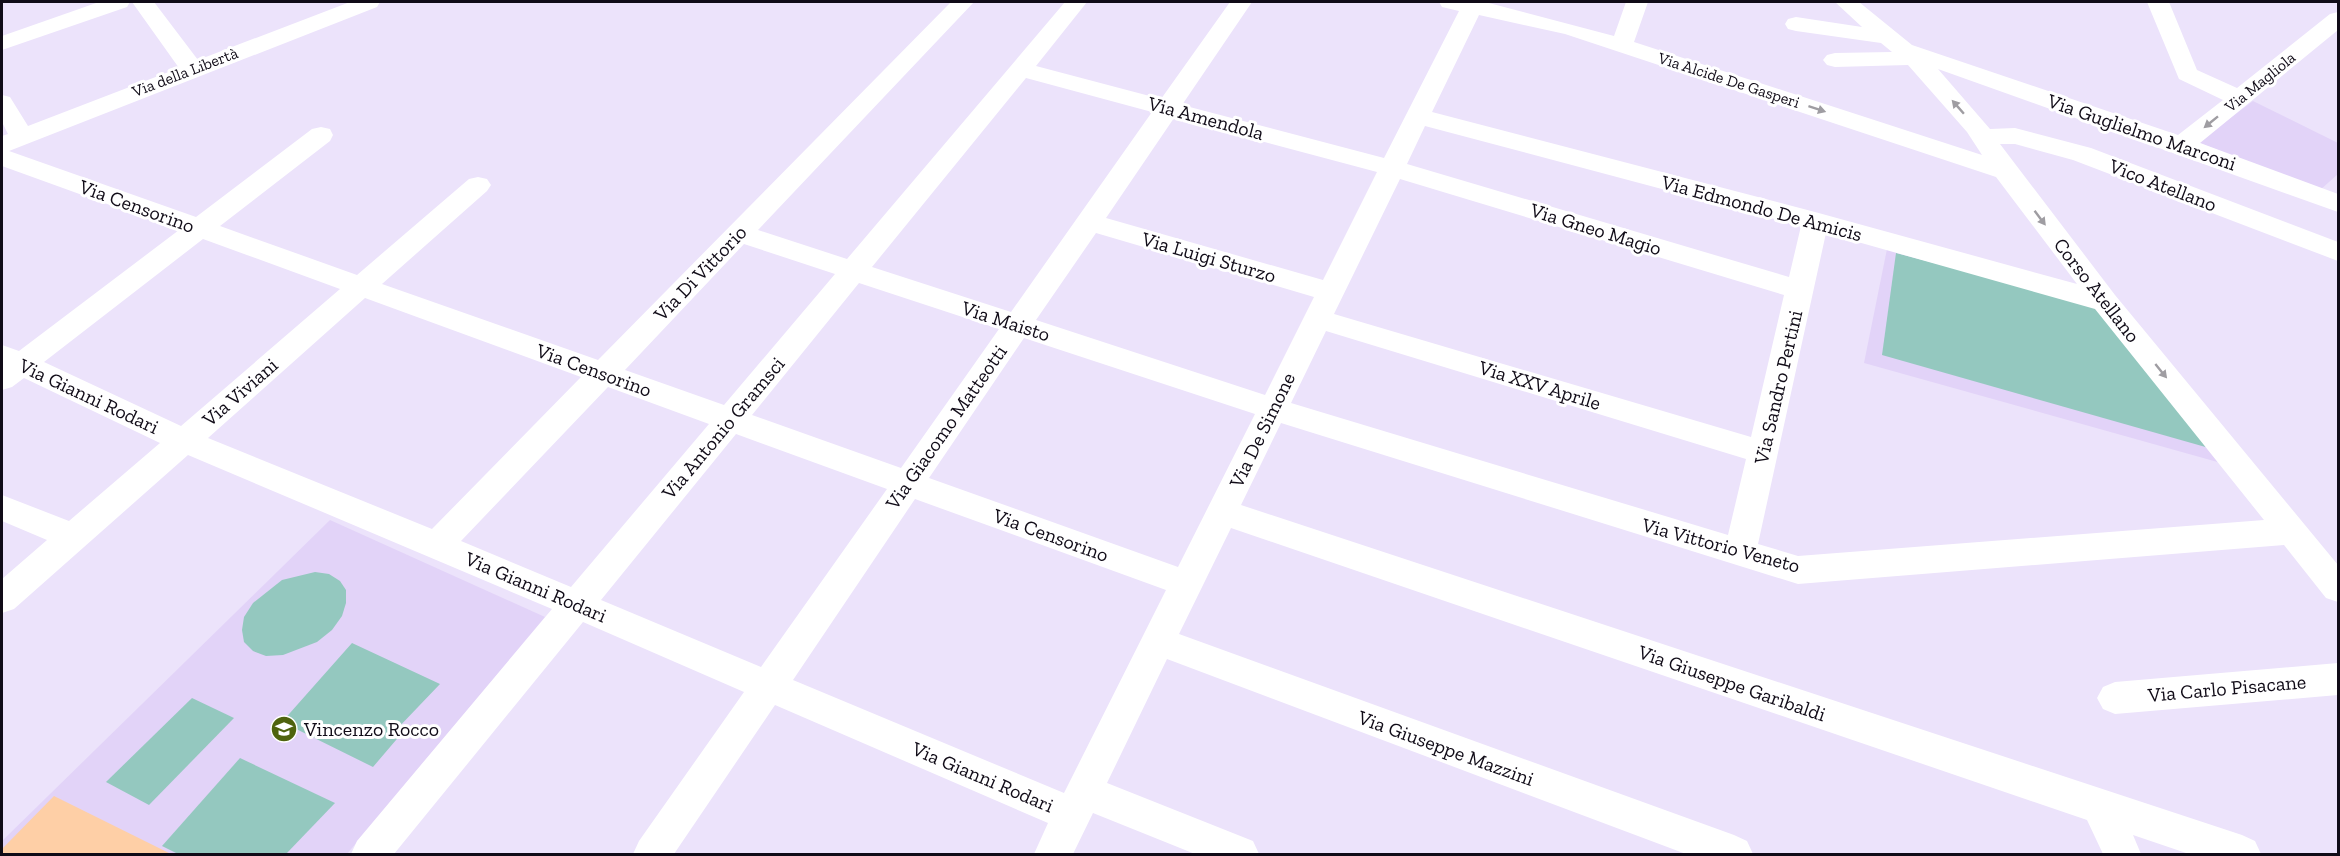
<svg xmlns="http://www.w3.org/2000/svg" width="2340" height="856" font-family="'Zilla Slab',serif">
  <style>
    .built { fill: #e2d3f8 }
    .green { fill: #fecfa6 }
    .building { fill: #94c8bf }
    .lines { fill: none; stroke-linecap: round; stroke-linejoin: round }
    .minor { fill: #fff; fill-rule: evenodd }
    .oneway { fill: #9f9da2 }
    .labels { text-anchor: middle; dominant-baseline: central; stroke-width: 6; stroke-linejoin: round; paint-order: stroke }
    .far-street-label { font-size: 16px; fill: #100b17; stroke: #fff }
    .street-label { font-size: 20px; fill: #100b17; stroke: #fff }
    .poi-label { font-size: 20px; fill: #100b17; stroke: #fff; text-anchor: start }
  </style>
  <rect width="100%" height="100%" fill="#ece3fb"/>
  <!-- built -->
  <g class="built">
    <path d="M 2253,101 L 2338,143 L 2338,174 L 2319,191 L 2198,142 Z"/>
    <path d="M 1887,249 L 2098,307 L 2221,463 L 1864,363 Z"/>
    <path d="M 330,520 L 545,617 L 347,854 L 2,854 L 2,841 Z"/>
  </g>
  <!-- green -->
  <path class="green" d="M 54,796 L 171,854 L 2,854 L 2,849 Z"/>
  <!-- building -->
  <g class="building">
    <path d="M 1896,253 L 2095,305 L 2209,448 L 1882,355 Z"/>
    <path d="M 315,572 L 329,574 L 340,581 L 346,590 L 346,603 L 342,616 L 332,630 L 317,642 L 283,655 L 266,656 L 253,651 L 244,642 L 242,630 L 244,617 L 253,603 L 282,580 Z"/>
    <path d="M 352,643 L 440,684 L 396,730 L 402,733 L 373,767 L 282,722 Z"/>
    <path d="M 192,698 L 234,718 L 149,805 L 106,782 Z"/>
    <path d="M 240,758 L 335,803 L 286,854 L 178,854 L 162,846 Z"/>
  </g>
  <g class="lines">
    <!-- minor -->
    <g class="minor">
      <path d="M 99,2 L 130,2 L 127,7 L 2,50 L 2,36 Z"/>
      <path d="M 132,2 L 154,2 L 198,60 L 350,2 L 380,2 L 377,7 L 9,151 L 196,217 L 312,129 L 321,127 L 330,129 L 333,135 L 330,141 L 220,226 L 357,275 L 469,179 L 478,177 L 487,179 L 491,185 L 487,191 L 382,284 L 598,360 L 951,2 L 974,2 L 758,230 L 847,259 L 1065,2 L 1087,2 L 1036,66 L 1161,99 L 1230,2 L 1252,2 L 1182,105 L 1384,158 L 1459,11 L 1442,7 L 1439,2 L 1485,2 L 1614,36 L 1626,2 L 1648,2 L 1634,42 L 1982,155 L 1967,132 L 1908,65 L 1835,67 L 1827,65 L 1823,60 L 1827,55 L 1835,53 L 1892,52 L 1881,43 L 1796,31 L 1788,29 L 1785,24 L 1788,19 L 1796,17 L 1862,27 L 1835,2 L 1859,2 L 1912,45 L 2178,135 L 2223,100 L 2179,79 L 2147,2 L 2169,2 L 2197,70 L 2237,88 L 2330,14 L 2338,12 L 2338,30 L 2200,143 L 2338,194 L 2338,212 L 1938,69 L 1990,129 L 2015,128 L 2091,148 L 2338,242 L 2338,261 L 2073,160 L 2015,144 L 2000,144 L 2115,295 L 2338,565 L 2338,602 L 2326,598 L 2284,545 L 1798,584 L 1281,423 L 1241,505 L 2242,835 L 2255,841 L 2261,854 L 2189,854 L 2133,835 L 2141,854 L 2103,854 L 2087,820 L 1231,528 L 1179,634 L 1734,835 L 1747,841 L 1753,854 L 1686,854 L 1167,659 L 1107,783 L 1253,841 L 1259,854 L 1195,854 L 1093,813 L 1073,854 L 1034,854 L 1048,823 L 775,705 L 674,854 L 633,854 L 639,841 L 744,692 L 583,622 L 394,854 L 351,854 L 357,841 L 552,609 L 188,455 L 14,609 L 2,613 L 2,579 L 47,540 L 2,521 L 2,495 L 69,521 L 160,443 L 24,378 L 12,387 L 2,390 L 2,345 L 19,351 L 179,230 L 2,166 L 2,136 L 8,134 L 2,122 L 2,95 L 10,97 L 28,126 L 179,68 ZM 1479,15 L 1565,34 L 1996,177 L 2077,284 L 1815,212 L 1432,112 ZM 1026,78 L 1152,112 L 1011,312 L 872,267 ZM 1174,118 L 1377,172 L 1323,280 L 1106,218 ZM 1425,126 L 1801,226 L 1789,277 L 1407,164 ZM 1400,179 L 1784,295 L 1751,437 L 1334,314 ZM 1096,233 L 1314,297 L 1265,395 L 1036,320 ZM 1826,233 L 2095,309 L 2264,520 L 1798,556 L 1758,544 ZM 203,239 L 340,289 L 181,426 L 44,362 ZM 744,244 L 835,274 L 724,405 L 625,370 ZM 859,283 L 999,329 L 901,468 L 752,415 ZM 365,298 L 581,377 L 432,529 L 208,438 ZM 1326,331 L 1746,459 L 1728,535 L 1291,403 ZM 1024,338 L 1255,414 L 1178,567 L 929,478 ZM 608,387 L 709,424 L 571,587 L 461,541 ZM 736,434 L 887,489 L 761,667 L 601,600 ZM 915,499 L 1166,590 L 1064,793 L 793,680 Z"/>
      <path d="M 2338,663 L 2338,695 L 2115,714 L 2103,709 L 2097,698 L 2103,687 L 2115,682 Z"/>
    </g>
  </g>
  <!-- one-way arrows -->
  <defs><path id="oneway-solid" d="M-6-.8H1V-3.2L6.5 0L1 3.2V.8H-6Z" transform="scale(1.5)"/></defs>
  <g class="oneway">
    <use href="#oneway-solid" transform="translate(1958 107) rotate(-131)"/>
    <use href="#oneway-solid" transform="translate(1817 109) rotate(18)"/>
    <use href="#oneway-solid" transform="translate(2211 122) rotate(141)"/>
    <use href="#oneway-solid" transform="translate(2040 218) rotate(53)"/>
    <use href="#oneway-solid" transform="translate(2161 371) rotate(51)"/>
  </g>
  <!-- icons -->
  <defs>
    <symbol id="school-disc" viewBox="-11 -11 22 22"><circle r="9.5" fill="#4f630e" stroke="#fff"/><path d="M0-5L7-2L0 1L-7-2ZM-4 1L0 2.5L4 1V4Q0 6-4 4Z" fill="#fff"/></symbol>
  </defs>
  <g fill-rule="evenodd">
    <use href="#school-disc" x="269" y="714" width="30" height="30"/>
  </g>
  <g class="labels">
    <!-- far-street labels -->
    <g class="far-street-label">
      <text transform="translate(185 72) rotate(-21)">Via della Libertà</text>
      <text transform="translate(1729 80) rotate(18)">Via Alcide De Gasperi</text>
      <text transform="translate(2260 82) rotate(-39)">Via Magliola</text>
    </g>
    <!-- street labels -->
    <g class="street-label">
      <text transform="translate(1206 118) rotate(15)">Via Amendola</text>
      <text transform="translate(2142 132) rotate(19)">Via Guglielmo Marconi</text>
      <text transform="translate(2163 185) rotate(21)">Vico Atellano</text>
      <text transform="translate(137 206) rotate(20)">Via Censorino</text>
      <text transform="translate(1762 208) rotate(15)">Via Edmondo De Amicis</text>
      <text transform="translate(1596 229) rotate(17)">Via Gneo Magio</text>
      <text transform="translate(1209 257) rotate(16)">Via Luigi Sturzo</text>
      <text transform="translate(700 273) rotate(-46)">Via Di Vittorio</text>
      <text transform="translate(2097 290) rotate(52)">Corso Atellano</text>
      <text transform="translate(1006 321) rotate(18)">Via Maisto</text>
      <text transform="translate(594 370) rotate(20)">Via Censorino</text>
      <text transform="translate(1540 385) rotate(17)">Via XXV Aprile</text>
      <text transform="translate(1778 387) rotate(-77)">Via Sandro Pertini</text>
      <text transform="translate(240 392) rotate(-41)">Via Viviani</text>
      <text transform="translate(89 396) rotate(25)">Via Gianni Rodari</text>
      <text transform="translate(946 427) rotate(-55)">Via Giacomo Matteotti</text>
      <text transform="translate(723 428) rotate(-50)">Via Antonio Gramsci</text>
      <text transform="translate(1262 430) rotate(-64)">Via De Simone</text>
      <text transform="translate(1051 535) rotate(20)">Via Censorino</text>
      <text transform="translate(1721 545) rotate(15)">Via Vittorio Veneto</text>
      <text transform="translate(536 587) rotate(23)">Via Gianni Rodari</text>
      <text transform="translate(1732 683) rotate(19)">Via Giuseppe Garibaldi</text>
      <text transform="translate(2227 688) rotate(-5)">Via Carlo Pisacane</text>
      <text transform="translate(1446 748) rotate(20)">Via Giuseppe Mazzini</text>
      <text transform="translate(983 777) rotate(23)">Via Gianni Rodari</text>
    </g>
    <!-- poi labels -->
    <g class="poi-label">
      <text x="304" y="729">Vincenzo Rocco</text>
    </g>
  </g>
  <!-- border -->
  <rect width="2340" height="856" fill="none" stroke="#100b17" stroke-width="6"/>
</svg>
